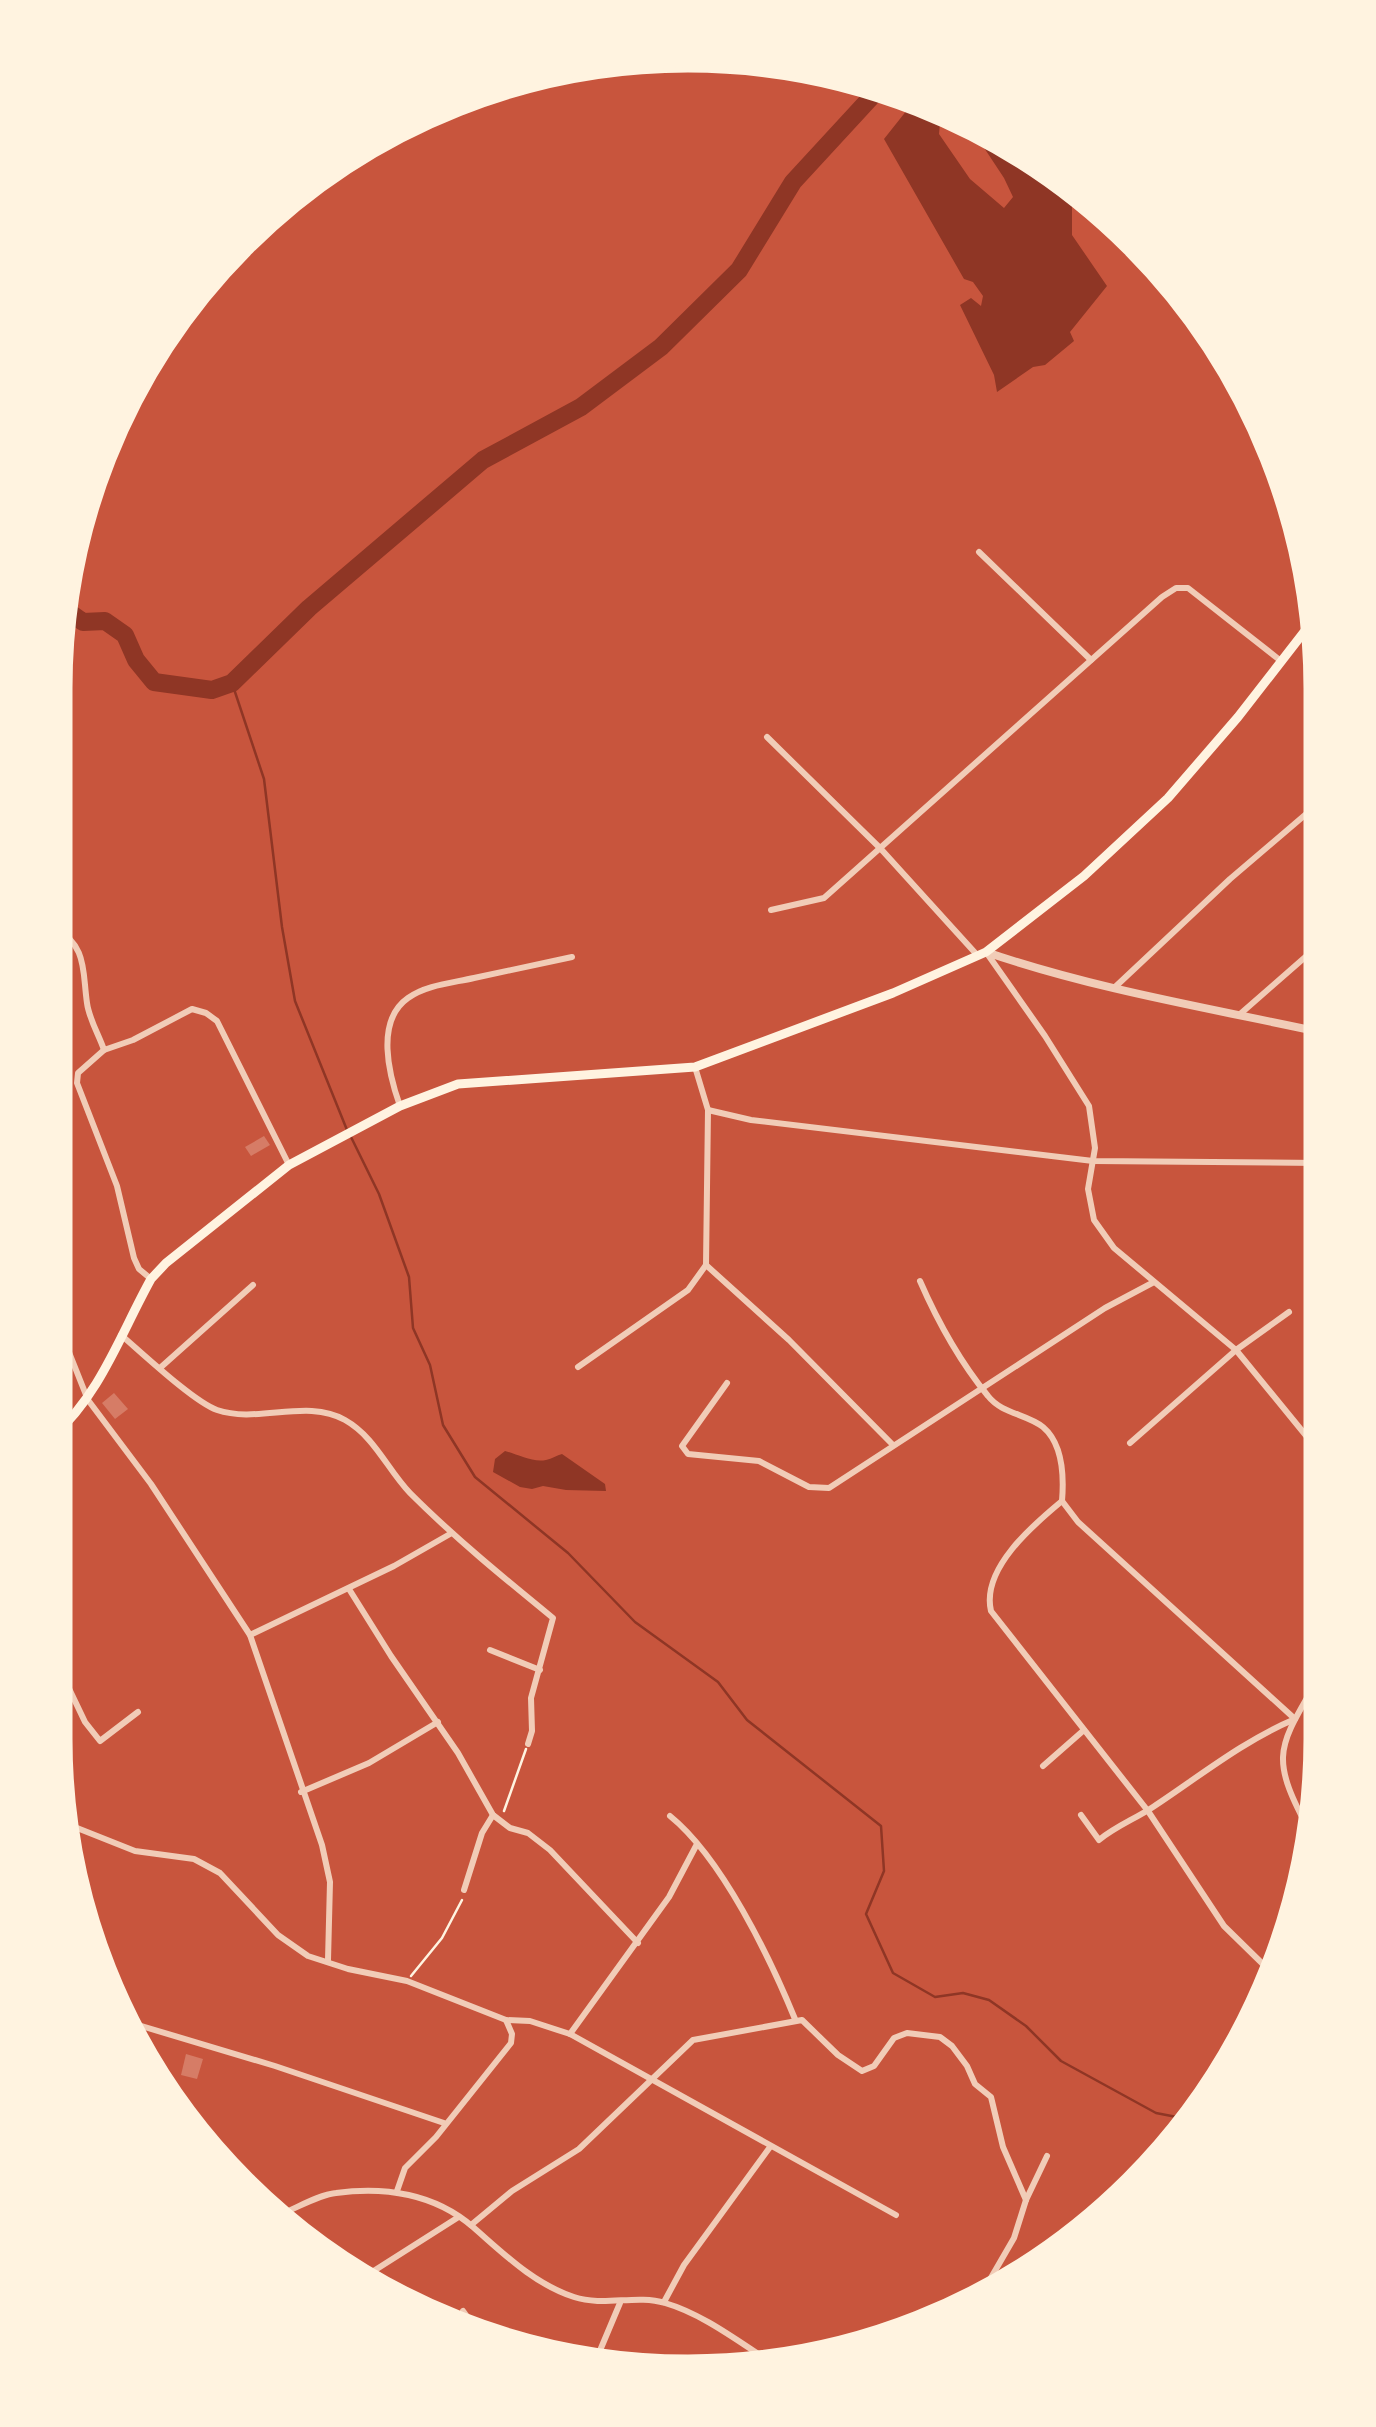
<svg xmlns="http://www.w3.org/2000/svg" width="1376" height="2427" font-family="Overpass,sans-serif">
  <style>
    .water { fill: #8f3625 }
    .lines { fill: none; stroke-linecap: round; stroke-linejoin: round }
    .stream { stroke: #8f3625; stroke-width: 2.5 }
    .river { stroke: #8f3625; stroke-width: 18 }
    .building { fill: #d67c66 }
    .path { stroke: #fff3e0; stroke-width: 2.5 }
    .minor { stroke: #f1ccb7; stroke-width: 6 }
    .tertiary { stroke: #f1ccb7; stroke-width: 8 }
    .secondary { stroke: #fff3e0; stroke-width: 9 }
    .rim { fill: none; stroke: #fff3e0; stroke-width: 5 }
  </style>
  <rect width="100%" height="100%" fill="#c8553d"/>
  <!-- water -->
  <g class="water">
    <path d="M 911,105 L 946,117 L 940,123 L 939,134 L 970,179 L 1004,208 L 1013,197 L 1004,178 L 969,125 L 1006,138 L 1066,183 L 1072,197 L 1072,235 L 1107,286 L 1070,332 L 1074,341 L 1045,365 L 1033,367 L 997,392 L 994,375 L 960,305 L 971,298 L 981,306 L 983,296 L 973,282 L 964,279 L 884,139 Z"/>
    <path d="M 505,1451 C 517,1454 533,1463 546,1460 C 552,1459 557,1455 562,1454 L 605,1484 L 606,1491 L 566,1490 L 543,1486 L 532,1489 L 520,1487 L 493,1472 L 495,1459 Z"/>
  </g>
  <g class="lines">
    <!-- stream -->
    <g class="stream">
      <path d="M 232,683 L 264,779 L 282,927 L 295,1001 L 347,1130"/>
      <path d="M 351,1137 L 379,1194 L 409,1277 L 413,1328 L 430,1365 L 443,1425 L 475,1477 L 568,1553 L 635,1622 L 718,1682 L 747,1720 L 881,1826 L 884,1871 L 866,1914 L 893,1973 L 935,1997 L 963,1993 L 989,2000 L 1026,2026 L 1061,2061 L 1156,2113 L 1187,2119"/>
    </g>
    <!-- river -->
    <path class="river" d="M 62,607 L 83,622 L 105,621 L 125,635 L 136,660 L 154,682 L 212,690 L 232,683 L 309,608 L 483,460 L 581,407 L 661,347 L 739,270 L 793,182 L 875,93"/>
  </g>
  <!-- building -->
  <g class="building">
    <path d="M 264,1136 L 270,1145 L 251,1156 L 245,1147 Z"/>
    <path d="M 114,1393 L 128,1409 L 115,1419 L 102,1403 Z"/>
    <path d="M 186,2054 L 203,2059 L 197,2079 L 181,2075 Z"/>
  </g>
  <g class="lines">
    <!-- path -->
    <g class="path">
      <path d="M 504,1811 L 526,1749"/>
      <path d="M 411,1976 L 442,1938 L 462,1900"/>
    </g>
    <!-- minor -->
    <g class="minor">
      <path d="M 1204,336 L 1211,328"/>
      <path d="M 979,552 L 1091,660"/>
      <path d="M 767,737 L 880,848 L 978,956"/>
      <path d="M 771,910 L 824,898 L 1162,597 L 1176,588 L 1188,588 L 1281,661"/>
      <path d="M 53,925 C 88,948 82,968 87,1003 C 89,1019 99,1035 104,1050 L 133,1040 L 192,1009 L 206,1013 L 217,1021 L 289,1165"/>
      <path d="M 986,952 L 1045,1036 L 1089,1106 L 1095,1148 L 1088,1189 L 1094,1220 L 1114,1248 L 1236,1350 L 1321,1454"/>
      <path d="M 1114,988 L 1230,879 L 1319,803"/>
      <path d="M 1239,1015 L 1319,945"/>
      <path d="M 104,1050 L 78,1073 L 77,1083 L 117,1186 L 134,1258 L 139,1269 L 151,1279"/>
      <path d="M 400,1106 C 389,1075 375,1021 408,998 C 426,985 452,983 474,978 C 506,971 539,964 572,957"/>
      <path d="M 708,1110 L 751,1120 L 1093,1161 L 1320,1163"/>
      <path d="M 706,1265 L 789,1340 L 893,1445"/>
      <path d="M 920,1281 C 937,1320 961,1363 988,1396 C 1002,1414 1027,1414 1043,1427 C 1063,1444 1064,1477 1062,1501 L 1078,1522 L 1295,1719 C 1243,1741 1200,1776 1153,1807 C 1135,1819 1116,1826 1099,1840 L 1081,1815"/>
      <path d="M 53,1312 L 88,1400 L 151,1484 L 250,1635 L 322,1845 L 330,1882 L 328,1960"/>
      <path d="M 121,1335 C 142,1353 194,1402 217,1410 C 258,1424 307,1398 345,1420 C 375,1437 387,1469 410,1493 C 455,1538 504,1578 553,1618 L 531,1698 L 532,1731 L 528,1744"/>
      <path d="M 578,1367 L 688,1290 L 706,1265 L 708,1110 L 695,1067"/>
      <path d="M 160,1368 L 253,1285"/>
      <path d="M 727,1383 L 682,1446 L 688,1454 L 759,1461 L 809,1487 L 829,1488 L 1105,1308 L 1154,1282"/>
      <path d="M 1306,1434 L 1321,1428"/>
      <path d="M 1130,1443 L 1236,1350 L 1289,1312"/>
      <path d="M 1062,1501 C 1033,1525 981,1569 991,1611 L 1148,1811 L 1224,1926 L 1275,1976"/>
      <path d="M 349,1589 L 391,1656 L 458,1753 L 493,1815 L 510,1828 L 528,1833 L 550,1850 L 638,1943"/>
      <path d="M 250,1635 L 394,1566 L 450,1534"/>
      <path d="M 490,1650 L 540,1670"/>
      <path d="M 53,1655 L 85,1722 L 100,1741 L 138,1712"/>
      <path d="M 1043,1766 L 1084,1730"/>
      <path d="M 301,1792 L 369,1763 L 438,1722"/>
      <path d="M 670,1816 C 722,1858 770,1958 795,2019"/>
      <path d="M 67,1824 L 135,1851 L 194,1859 L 220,1873 L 278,1935 L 308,1956 L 348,1969 L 407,1981 L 506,2020 L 530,2021 L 570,2034 L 896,2215"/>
      <path d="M 1311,1834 C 1267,1753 1278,1749 1322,1672"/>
      <path d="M 464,1890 L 482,1833 L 493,1815"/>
      <path d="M 128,2022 L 275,2066 L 444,2123"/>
      <path d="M 570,2034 L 669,1897 L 697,1844"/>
      <path d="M 397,2191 L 405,2168 L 436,2137 L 511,2043 L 512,2034 L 506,2020"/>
      <path d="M 279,2215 C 297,2208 318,2195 336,2193 C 385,2186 435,2194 473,2227 C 504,2254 534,2284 574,2297 C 604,2307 636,2294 665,2303 C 703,2314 739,2342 772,2363"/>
      <path d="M 471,2225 L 512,2191 L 579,2149 L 693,2040 L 802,2020 L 838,2055 L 862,2071 L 874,2066 L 894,2038 L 907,2033 L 940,2037 L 952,2046 L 967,2066 L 975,2084 L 991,2097 L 1003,2147 L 1026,2200"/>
      <path d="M 361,2279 L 457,2218"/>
      <path d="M 981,2295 L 1014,2238 L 1026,2200 L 1047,2156"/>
      <path d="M 664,2302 L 684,2265 L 770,2147"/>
      <path d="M 463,2311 L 478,2332"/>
      <path d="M 596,2360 L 620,2303"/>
    </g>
    <!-- tertiary -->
    <path class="tertiary" d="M 986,952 C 1094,989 1208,1008 1320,1032"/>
    <!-- secondary -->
    <path class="secondary" d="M 53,1436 C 100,1395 121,1333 151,1279 L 166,1263 L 289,1165 L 400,1106 L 458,1084 L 695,1067 L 893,993 L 986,952 L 1084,876 L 1168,798 L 1238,717 L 1318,614"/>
  </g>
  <!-- crop -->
  <path d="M0 0H1376V2427H0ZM688 70H688A618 618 0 0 1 1306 688V1739A618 618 0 0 1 688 2357H688A618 618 0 0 1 70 1739V688A618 618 0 0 1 688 70Z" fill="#fff3e0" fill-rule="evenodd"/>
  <path class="rim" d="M688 70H688A618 618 0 0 1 1306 688V1739A618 618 0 0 1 688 2357H688A618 618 0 0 1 70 1739V688A618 618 0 0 1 688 70Z"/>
</svg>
